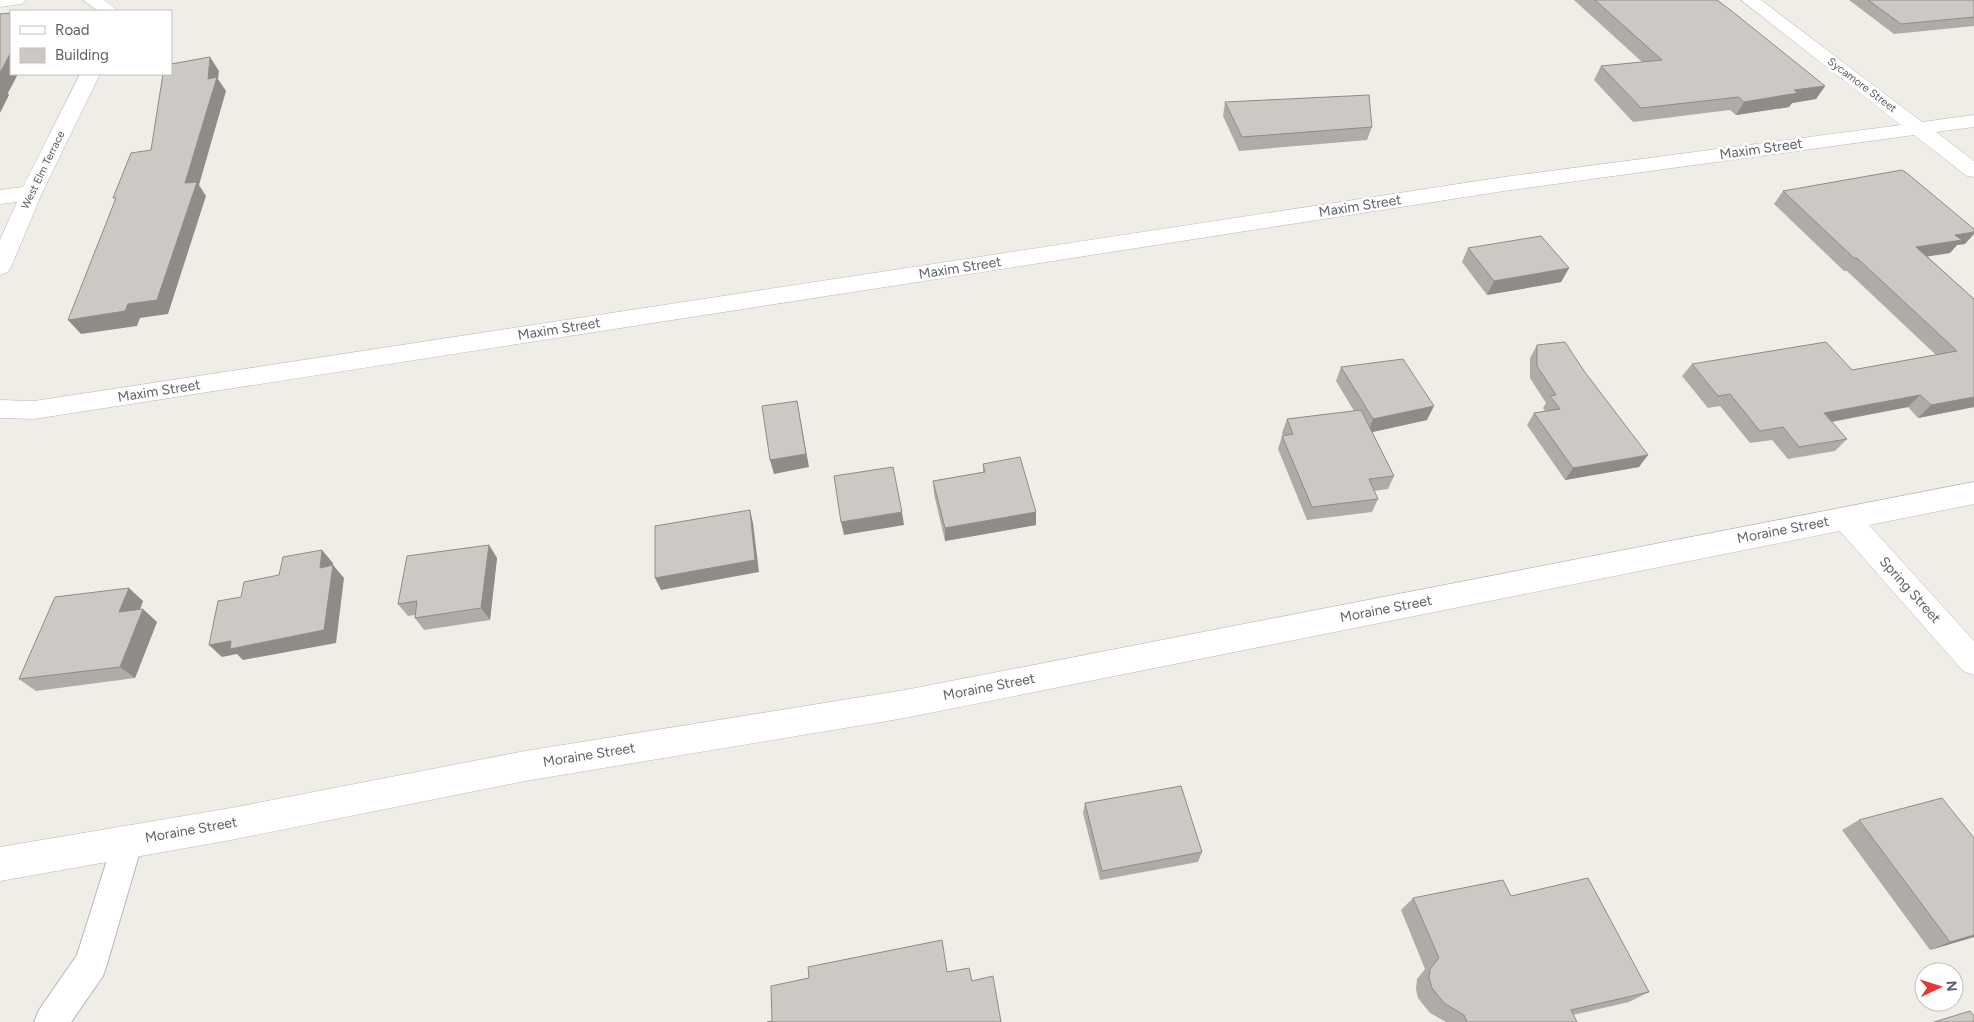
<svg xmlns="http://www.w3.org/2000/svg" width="1974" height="1022" font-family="Figtree,sans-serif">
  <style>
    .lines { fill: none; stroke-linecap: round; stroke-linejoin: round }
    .service-casing { stroke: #b3b7bb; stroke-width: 2 }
    .minor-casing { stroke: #b3b7bb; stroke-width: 1 }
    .service { fill: #fff; fill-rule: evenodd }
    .minor { fill: #fff; fill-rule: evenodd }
    .wall { fill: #afaca8 }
    .shaded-wall { fill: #8f8c88 }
    .building { fill: #ccc8c3; stroke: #8f8c88 }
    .labels { text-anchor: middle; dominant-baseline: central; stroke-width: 5; stroke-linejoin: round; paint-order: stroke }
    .far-street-label { font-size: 11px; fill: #5e6266; stroke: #fff }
    .street-label { font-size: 14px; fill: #5e6266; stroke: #fff }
  </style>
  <rect width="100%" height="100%" fill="#f0ede6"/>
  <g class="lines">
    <defs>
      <path id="service" d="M 128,826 L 139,830 L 143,841 L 107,964 L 103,976 L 71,1022 L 34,1022 L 39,1010 L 77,955 L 113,841 L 117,830 Z"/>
      <g id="minor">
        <path d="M 0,0 L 25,0 L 22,4 L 0,7 Z"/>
        <path d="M 83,0 L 104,0 L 119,11 L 98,11 Z"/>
        <path d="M 1741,0 L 1761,0 L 1922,122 L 1974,115 L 1974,127 L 1936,132 L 1974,161 L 1974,177 L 1967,176 L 1914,135 L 1504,191 L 34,419 L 0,418 L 0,400 L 34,401 L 1504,177 L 1901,125 Z"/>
        <path d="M 80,74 L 100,74 L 42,193 L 11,267 L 8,272 L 0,275 L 0,240 L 17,202 L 0,204 L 0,190 L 23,187 Z"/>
        <path d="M 1974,482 L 1974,504 L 1869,525 L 1974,641 L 1974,675 L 1963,671 L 1840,531 L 905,718 L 525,781 L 231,840 L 0,881 L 0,847 L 231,808 L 525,751 L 905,690 Z"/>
      </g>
    </defs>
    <!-- service casing -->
    <use href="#service" class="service-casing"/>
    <!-- minor casing -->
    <use href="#minor" class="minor-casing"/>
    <!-- service -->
    <use href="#service" class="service"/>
    <!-- minor -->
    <use href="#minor" class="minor"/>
  </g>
  <!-- wall -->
  <g class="wall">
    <path d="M 1574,0 L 1717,0 L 1825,86 L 1816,99 L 1792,103 L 1789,107 L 1736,115 L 1730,110 L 1633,122 L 1594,80 L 1601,66 L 1642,62 Z"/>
    <path d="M 1849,0 L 1974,0 L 1974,26 L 1894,34 Z"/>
    <path d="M 1225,102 L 1372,127 L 1367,140 L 1239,151 L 1223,116 Z"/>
    <path d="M 1783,191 L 1965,244 L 1957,245 L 1950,253 L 1927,256 L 1974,299 L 1974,407 L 1918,418 L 1908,407 L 1832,422 L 1847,439 L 1835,451 L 1788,459 L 1772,440 L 1750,443 L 1720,406 L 1708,408 L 1682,376 L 1692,364 L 1852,370 L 1936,355 L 1847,271 L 1844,271 L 1774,204 Z"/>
    <path d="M 1468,248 L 1569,268 L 1561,282 L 1487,295 L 1462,262 Z"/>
    <path d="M 1537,345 L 1639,467 L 1565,480 L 1527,425 L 1534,413 L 1545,411 L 1543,408 L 1546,403 L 1530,378 L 1530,358 Z"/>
    <path d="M 1341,367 L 1427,420 L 1372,432 L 1394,476 L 1388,489 L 1374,491 L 1378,499 L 1372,512 L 1307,520 L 1278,449 L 1282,436 L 1283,436 L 1282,433 L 1287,419 L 1354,411 L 1336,381 Z"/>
    <path d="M 983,464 L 1036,525 L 945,541 L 934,494 L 933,481 L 983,472 Z"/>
    <path d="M 489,545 L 497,558 L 490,620 L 424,630 L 415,618 L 415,615 L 408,616 L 398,604 Z"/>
    <path d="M 143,601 L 140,610 L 157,622 L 135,678 L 36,691 L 19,679 Z"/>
    <path d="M 1085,803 L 1202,852 L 1198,862 L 1100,880 L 1083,813 Z"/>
    <path d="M 1859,820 L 1974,838 L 1974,937 L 1930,950 L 1842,830 Z"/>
    <path d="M 1511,896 L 1649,992 L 1629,1002 L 1573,1015 L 1577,1022 L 1446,1022 L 1430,1013 L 1418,998 L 1416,989 L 1417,979 L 1425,969 L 1401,910 L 1413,898 Z"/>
  </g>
  <!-- shaded-wall -->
  <g class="shaded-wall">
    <path d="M 11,52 L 11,74 L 18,74 L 8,93 L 9,95 L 0,113 L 0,73 Z"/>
    <path d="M 210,57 L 219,71 L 218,79 L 226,91 L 199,185 L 206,196 L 168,314 L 140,318 L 137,326 L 81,334 L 68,320 L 128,304 L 185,183 L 208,79 Z"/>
    <path d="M 1825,86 L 1816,99 L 1792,103 L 1789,107 L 1736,115 L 1744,102 L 1794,90 Z"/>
    <path d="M 1974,232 L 1974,234 L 1965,244 L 1957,245 L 1950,253 L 1905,260 L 1916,247 L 1955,235 Z"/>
    <path d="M 1569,268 L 1561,282 L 1487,295 L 1494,281 Z"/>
    <path d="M 1920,395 L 1908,407 L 1813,425 L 1824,413 Z"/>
    <path d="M 1974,397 L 1974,407 L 1918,418 L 1931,405 Z"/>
    <path d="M 797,401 L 809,467 L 774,474 L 770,460 Z"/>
    <path d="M 1434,406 L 1427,420 L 1368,433 L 1373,419 Z"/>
    <path d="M 1648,455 L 1639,467 L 1565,480 L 1573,468 Z"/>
    <path d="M 750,510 L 753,523 L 759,572 L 661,590 L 655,578 Z"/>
    <path d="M 902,512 L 904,525 L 844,535 L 841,522 Z"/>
    <path d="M 1036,512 L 1036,525 L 945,541 L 945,528 Z"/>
    <path d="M 489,545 L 497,558 L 490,620 L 481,608 Z"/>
    <path d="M 322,550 L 333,563 L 331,579 L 333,565 L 344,578 L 336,643 L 243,660 L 237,654 L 222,657 L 209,645 L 320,568 Z"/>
    <path d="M 129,588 L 143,601 L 134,624 L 119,612 Z"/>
    <path d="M 143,609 L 157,622 L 135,678 L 120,667 Z"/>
    <path d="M 1974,935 L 1974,937 L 1930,950 L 1950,942 Z"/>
  </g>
  <!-- building -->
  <g class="building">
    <path d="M 1595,0 L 1717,0 L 1733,12 L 1825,86 L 1794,90 L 1798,93 L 1744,102 L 1739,97 L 1641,108 L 1601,66 L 1662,60 Z"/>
    <path d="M 1868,0 L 1974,0 L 1974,17 L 1901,24 Z"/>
    <path d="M 11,13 L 11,52 L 0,73 L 0,14 Z"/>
    <path d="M 210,57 L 208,79 L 217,77 L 185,183 L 197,182 L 157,300 L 128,304 L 125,311 L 68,320 L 116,198 L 113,198 L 131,153 L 151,150 L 163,74 L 171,74 L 171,64 Z"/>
    <path d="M 1369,95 L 1372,127 L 1242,137 L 1225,102 Z"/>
    <path d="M 1902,170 L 1908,174 L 1974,229 L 1974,232 L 1955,235 L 1962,240 L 1916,247 L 1974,299 L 1974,397 L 1931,405 L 1920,395 L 1824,413 L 1847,439 L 1799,447 L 1783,427 L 1760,431 L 1730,394 L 1718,396 L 1692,364 L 1826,342 L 1852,370 L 1957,351 L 1857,258 L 1854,258 L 1783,191 Z"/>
    <path d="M 1541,236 L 1569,268 L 1494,281 L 1468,248 Z"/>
    <path d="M 1565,342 L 1584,371 L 1648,455 L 1573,468 L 1534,413 L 1560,409 L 1550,396 L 1556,395 L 1537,366 L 1537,345 Z"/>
    <path d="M 1403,359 L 1434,406 L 1373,419 L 1341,367 Z"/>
    <path d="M 797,401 L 806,454 L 770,460 L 762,406 Z"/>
    <path d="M 1361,410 L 1394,476 L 1369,479 L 1378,499 L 1312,507 L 1282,436 L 1293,434 L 1287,419 Z"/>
    <path d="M 1020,457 L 1036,512 L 945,528 L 933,481 L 985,472 L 983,464 Z"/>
    <path d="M 893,467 L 902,512 L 841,522 L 834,476 Z"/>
    <path d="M 750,510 L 755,560 L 655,578 L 655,526 Z"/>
    <path d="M 489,545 L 481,608 L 415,618 L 417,601 L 398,604 L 407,556 Z"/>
    <path d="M 322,550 L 320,568 L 333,565 L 324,630 L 230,649 L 231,641 L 209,645 L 218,601 L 241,597 L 244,582 L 279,575 L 283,557 Z"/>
    <path d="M 129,588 L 119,612 L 143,609 L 120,667 L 19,679 L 55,597 Z"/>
    <path d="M 1181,786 L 1202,852 L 1102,871 L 1085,803 Z"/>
    <path d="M 1942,798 L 1974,838 L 1974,935 L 1950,942 L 1859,820 Z"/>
    <path d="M 1588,878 L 1649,992 L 1571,1010 L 1577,1022 L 1467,1022 L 1464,1015 L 1444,1003 L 1432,988 L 1429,978 L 1430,969 L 1439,958 L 1413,898 L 1503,880 L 1511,896 Z"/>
    <path d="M 942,940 L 947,972 L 969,968 L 972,981 L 993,976 L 1001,1022 L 767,1022 L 772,1021 L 771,986 L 809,978 L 808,967 Z"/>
    <path d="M 1970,1011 L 1974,1016 L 1974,1022 L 1934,1022 Z"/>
  </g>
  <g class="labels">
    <!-- far-street labels -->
    <g class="far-street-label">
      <text transform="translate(1862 85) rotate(37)">Sycamore Street</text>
      <text transform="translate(43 170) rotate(-64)">West Elm Terrace</text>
    </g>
    <!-- street labels -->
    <g class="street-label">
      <text transform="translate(1761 149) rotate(-8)">Maxim Street</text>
      <text transform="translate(1360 206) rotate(-9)">Maxim Street</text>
      <text transform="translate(960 268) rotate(-9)">Maxim Street</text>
      <text transform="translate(559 329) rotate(-9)">Maxim Street</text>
      <text transform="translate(159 391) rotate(-9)">Maxim Street</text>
      <text transform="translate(1783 530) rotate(-11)">Moraine Street</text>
      <text transform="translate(1910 590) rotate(48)">Spring Street</text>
      <text transform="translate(1386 609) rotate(-11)">Moraine Street</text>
      <text transform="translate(989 687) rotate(-11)">Moraine Street</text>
      <text transform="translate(589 755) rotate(-9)">Moraine Street</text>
      <text transform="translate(191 830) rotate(-10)">Moraine Street</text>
    </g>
  </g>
  <!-- legend -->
  <rect x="10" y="10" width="162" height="65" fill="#ffffff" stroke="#bfc0c2"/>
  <rect x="20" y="26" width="25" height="8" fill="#ffffff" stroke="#bfc0c2"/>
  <text x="55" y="35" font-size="15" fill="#5e6266">Road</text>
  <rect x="20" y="48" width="25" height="15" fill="#ccc8c3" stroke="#bfc0c2"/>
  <text x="55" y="60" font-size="15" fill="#5e6266">Building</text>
  <!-- north arrow -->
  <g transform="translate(1939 987) rotate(86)"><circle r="24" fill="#ffffff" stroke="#bfc0c2"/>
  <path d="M0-4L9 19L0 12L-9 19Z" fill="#e83634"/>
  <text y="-8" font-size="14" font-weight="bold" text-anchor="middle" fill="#5e6266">N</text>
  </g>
</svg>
